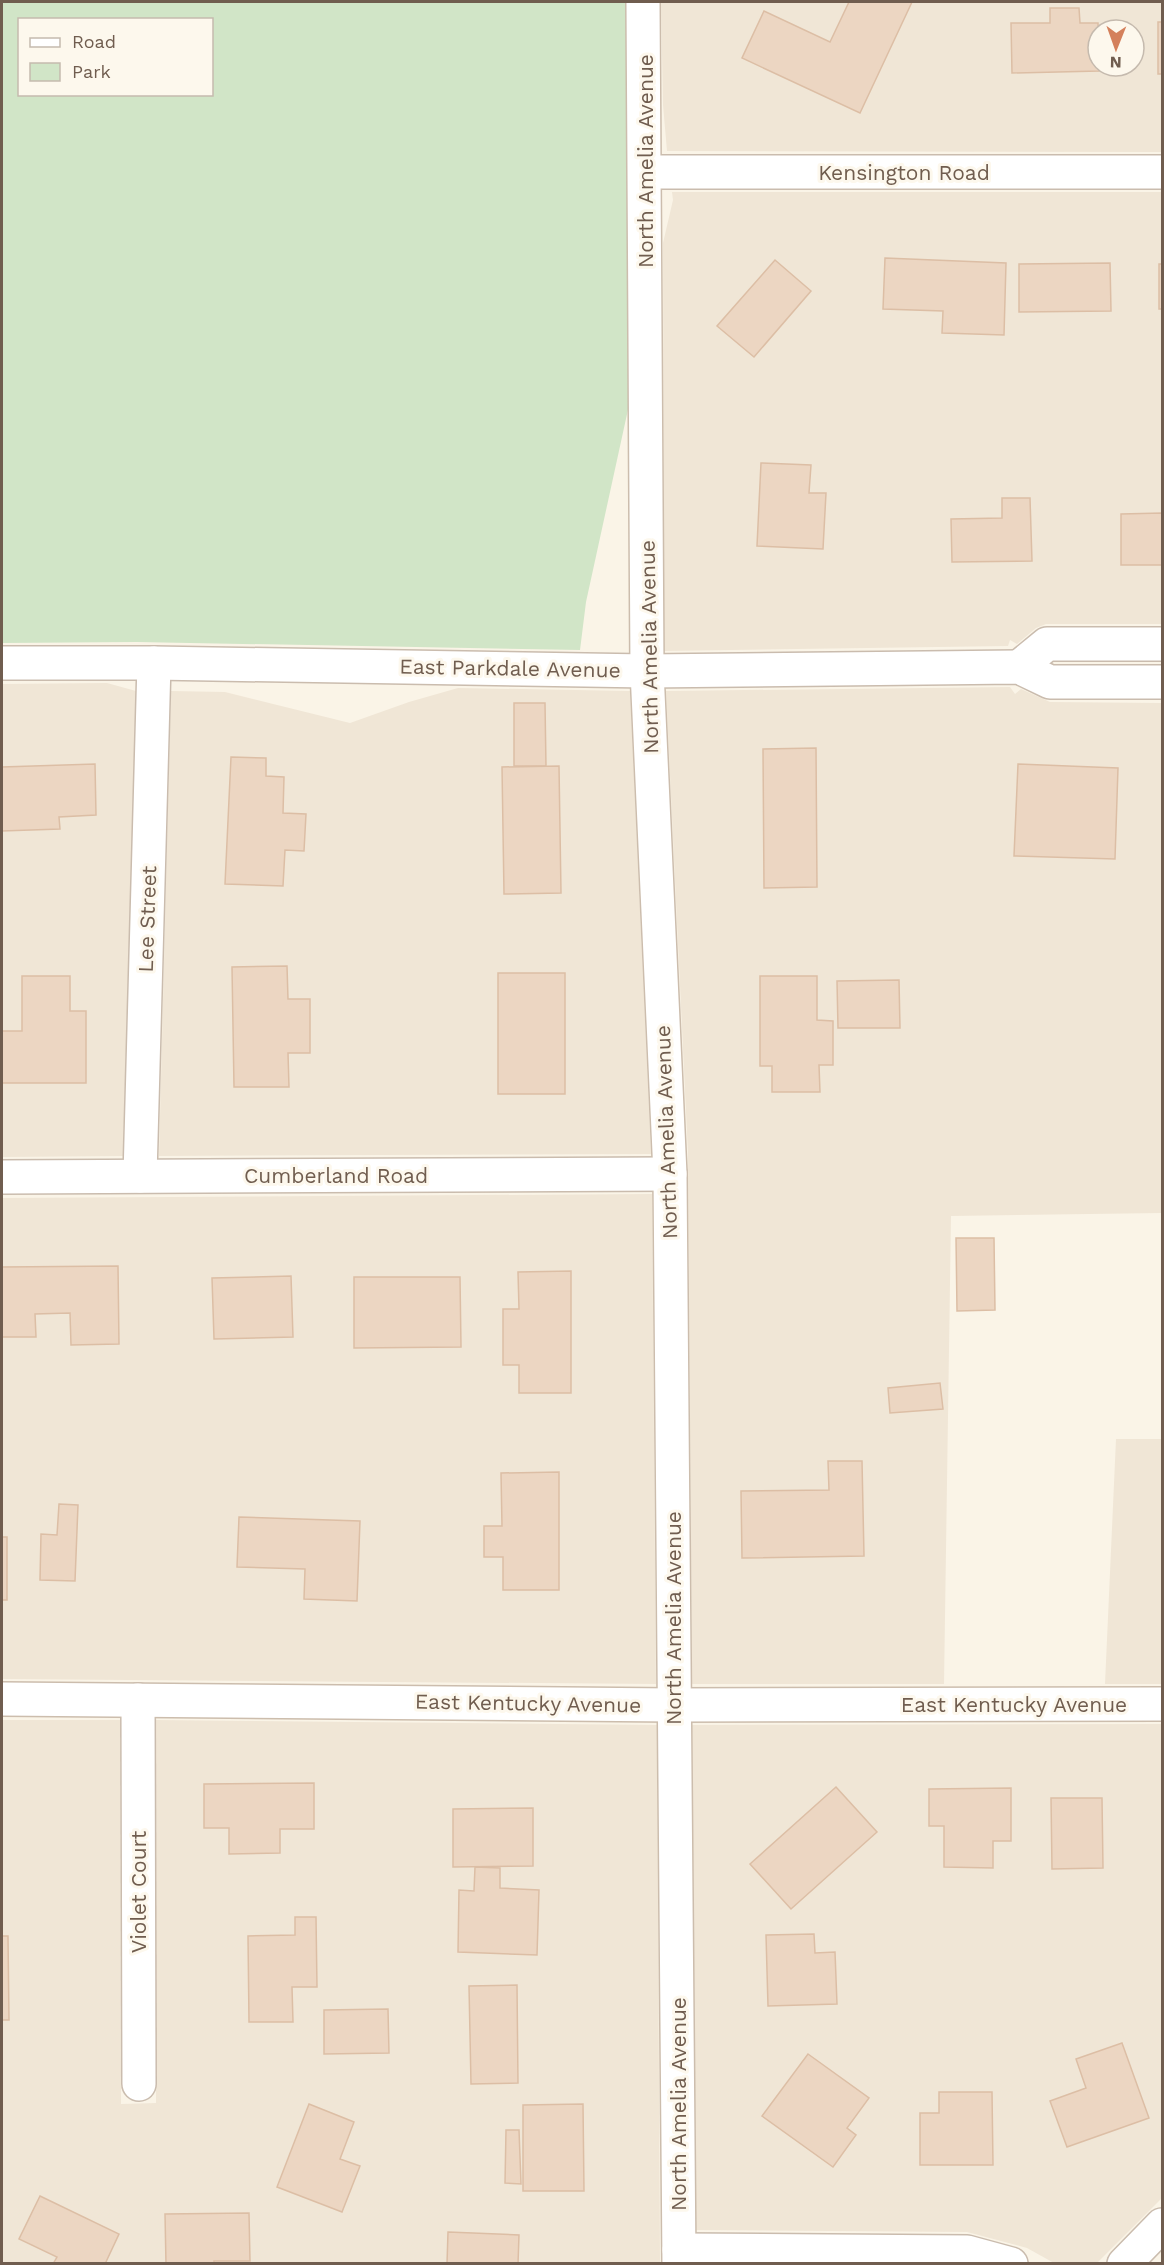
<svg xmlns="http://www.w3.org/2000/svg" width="1164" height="2265" font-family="'Work Sans',sans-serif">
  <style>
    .residential { fill: #f0e6d6; fill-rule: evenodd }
    .green { fill: #d1e5c7; fill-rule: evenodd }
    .building { fill: #ecd6c2; stroke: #dcbea5; stroke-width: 1.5 }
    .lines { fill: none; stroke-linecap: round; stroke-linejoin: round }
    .street-casing { stroke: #cabcae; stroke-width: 36 }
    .secondary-casing { stroke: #ccbdad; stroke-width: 36 }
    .street { stroke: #fff; stroke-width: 33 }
    .secondary { stroke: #fff; stroke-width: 33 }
    .labels { text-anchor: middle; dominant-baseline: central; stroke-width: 6; stroke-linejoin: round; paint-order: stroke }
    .street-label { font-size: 21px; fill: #705d4f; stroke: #fdf8ed }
  </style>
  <rect width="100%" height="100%" fill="#faf4e7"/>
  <!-- residential -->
  <g class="residential">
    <path d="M 661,2 L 1162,2 L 1162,152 L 667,151 L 663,105 ZM 1098,30 L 1134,30 L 1134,66 L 1098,66 Z"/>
    <path d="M 672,192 L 1162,192 L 1162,624 L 1046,624 L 1036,628 L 1017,644 L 1010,640 L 1008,646 L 664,651 L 663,243 L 673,200 Z"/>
    <path d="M 107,683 L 136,691 L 123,1156 L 2,1157 L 2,684 Z"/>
    <path d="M 1010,687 L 1015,694 L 1021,689 L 1050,702 L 1162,703 L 1162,1213 L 951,1216 L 944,1684 L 692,1684 L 688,1154 L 666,691 Z"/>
    <path d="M 458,688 L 630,691 L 651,1154 L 159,1156 L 171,691 L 225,692 L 350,723 L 409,702 Z"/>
    <path d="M 652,1194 L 656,1684 L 2,1679 L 2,1198 Z"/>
    <path d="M 1116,1439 L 1162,1439 L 1162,1684 L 1105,1684 Z"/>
    <path d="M 2,1720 L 120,1720 L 121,2104 L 156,2103 L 156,1720 L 657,1725 L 660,2263 L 2,2264 Z"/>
    <path d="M 1162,1724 L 1162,2198 L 1097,2263 L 1054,2263 L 1027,2248 L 967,2232 L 696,2230 L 692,1725 Z"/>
  </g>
  <!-- green -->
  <path class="green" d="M 2,2 L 626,2 L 629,405 L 586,602 L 580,650 L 137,642 L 2,643 ZM 20,20 L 212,20 L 212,94 L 20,94 Z"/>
  <!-- building -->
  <g class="building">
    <path d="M 849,2 L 912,2 L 860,113 L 742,58 L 764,11 L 830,42 Z"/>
    <path d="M 1050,8 L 1079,8 L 1080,23 L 1098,23 L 1099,71 L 1012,73 L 1011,23 L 1050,23 Z"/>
    <rect x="1158" y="22" width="4" height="52"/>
    <path d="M 885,258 L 1006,263 L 1004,335 L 942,333 L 943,311 L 883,309 Z"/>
    <path d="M 775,260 L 811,291 L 754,357 L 717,326 Z"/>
    <path d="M 1110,263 L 1111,311 L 1019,312 L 1019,264 Z"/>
    <rect x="1159" y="264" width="3" height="45"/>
    <path d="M 761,463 L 811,465 L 809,493 L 826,493 L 823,549 L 757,546 Z"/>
    <path d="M 1002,498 L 1030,498 L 1032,561 L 952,562 L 951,519 L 1002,518 Z"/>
    <path d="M 1162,513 L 1162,565 L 1121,565 L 1121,514 Z"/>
    <path d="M 514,703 L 545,703 L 546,766 L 514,766 Z"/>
    <path d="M 816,748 L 817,887 L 764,888 L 763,749 Z"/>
    <path d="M 231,757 L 266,758 L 266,776 L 284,777 L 283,813 L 306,814 L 304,851 L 285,850 L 283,886 L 225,884 Z"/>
    <path d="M 95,764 L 96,815 L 59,817 L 60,829 L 2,831 L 2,767 Z"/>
    <path d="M 1018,764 L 1118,768 L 1115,859 L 1014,856 Z"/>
    <path d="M 559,766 L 561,893 L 504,894 L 502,767 Z"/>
    <path d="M 287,966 L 288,999 L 310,999 L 310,1053 L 288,1053 L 289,1087 L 234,1087 L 232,967 Z"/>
    <rect x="498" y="973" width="67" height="121"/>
    <path d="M 22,976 L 70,976 L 70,1011 L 86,1011 L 86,1083 L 2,1083 L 2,1031 L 22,1031 Z"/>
    <path d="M 760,976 L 817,976 L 817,1020 L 833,1021 L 833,1065 L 819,1065 L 820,1092 L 772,1092 L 772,1066 L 760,1066 Z"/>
    <path d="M 899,980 L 900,1028 L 838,1028 L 837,981 Z"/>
    <path d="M 956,1238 L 994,1238 L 995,1310 L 957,1311 Z"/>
    <path d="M 118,1266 L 119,1344 L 71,1345 L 70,1313 L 35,1314 L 36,1337 L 2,1337 L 2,1267 Z"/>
    <path d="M 571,1271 L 571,1393 L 519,1393 L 519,1365 L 503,1365 L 503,1309 L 519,1309 L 518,1272 Z"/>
    <path d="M 291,1276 L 293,1337 L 214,1339 L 212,1278 Z"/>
    <path d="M 354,1277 L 460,1277 L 461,1347 L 354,1348 Z"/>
    <path d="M 940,1383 L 943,1409 L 890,1413 L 888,1388 Z"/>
    <path d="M 828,1461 L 862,1461 L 864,1556 L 742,1558 L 741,1491 L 829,1490 Z"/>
    <path d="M 559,1472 L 559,1590 L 503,1590 L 503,1557 L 484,1557 L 484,1526 L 502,1526 L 501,1473 Z"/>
    <path d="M 59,1504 L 78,1505 L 75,1581 L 40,1580 L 41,1534 L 57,1535 Z"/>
    <path d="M 239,1517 L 360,1521 L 357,1601 L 304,1599 L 305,1569 L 237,1567 Z"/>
    <rect x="2" y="1537" width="5" height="63"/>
    <path d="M 314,1783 L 314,1829 L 280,1829 L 280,1853 L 229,1854 L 229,1828 L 204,1828 L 204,1784 Z"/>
    <path d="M 836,1787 L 877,1832 L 791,1909 L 750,1864 Z"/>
    <path d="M 1011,1788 L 1011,1841 L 993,1841 L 993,1868 L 944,1867 L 944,1826 L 929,1826 L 929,1789 Z"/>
    <path d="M 1051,1798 L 1102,1798 L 1103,1868 L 1052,1869 Z"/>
    <path d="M 533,1808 L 533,1866 L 453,1867 L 453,1809 Z"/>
    <path d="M 475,1867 L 500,1868 L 500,1888 L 539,1890 L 537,1955 L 458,1952 L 459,1890 L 474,1891 Z"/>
    <path d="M 295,1917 L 316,1917 L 317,1987 L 292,1987 L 293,2022 L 249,2022 L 248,1936 L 295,1935 Z"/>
    <path d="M 814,1934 L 815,1953 L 835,1952 L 837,2004 L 768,2006 L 766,1935 Z"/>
    <path d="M 2,1936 L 8,1936 L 9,2020 L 2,2020 Z"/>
    <path d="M 517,1985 L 518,2083 L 471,2084 L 469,1986 Z"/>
    <path d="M 388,2009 L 389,2053 L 324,2054 L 324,2010 Z"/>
    <path d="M 1122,2043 L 1149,2118 L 1067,2147 L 1050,2101 L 1086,2088 L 1076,2059 Z"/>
    <path d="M 808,2054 L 869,2098 L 847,2128 L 856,2135 L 833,2167 L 762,2116 Z"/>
    <path d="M 939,2092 L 992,2092 L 993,2165 L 920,2165 L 920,2113 L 939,2113 Z"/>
    <path d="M 309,2104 L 354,2122 L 340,2159 L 360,2166 L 342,2212 L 277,2187 Z"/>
    <path d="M 583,2104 L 584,2191 L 523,2191 L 523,2105 Z"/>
    <path d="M 506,2130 L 519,2130 L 521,2184 L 505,2183 Z"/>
    <path d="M 40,2196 L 119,2234 L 105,2264 L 53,2264 L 57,2257 L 19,2239 Z"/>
    <path d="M 249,2213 L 250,2261 L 214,2261 L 214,2264 L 166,2264 L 165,2214 Z"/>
    <path d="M 448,2232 L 519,2235 L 518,2264 L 447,2264 Z"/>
  </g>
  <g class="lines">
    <defs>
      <g id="street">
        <path d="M 645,172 L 1162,172"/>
        <path d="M 2,663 L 154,663 L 647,671 L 1019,667 L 1050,682 L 1162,682"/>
        <path d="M 1019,667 L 1047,644 L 1162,644"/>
        <path d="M 140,1176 L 154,663"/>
        <path d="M 2,1177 L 670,1174"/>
        <path d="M 138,1700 L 139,2084"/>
        <path d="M 679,2250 L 967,2252 L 1011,2264"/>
        <path d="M 1124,2264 L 1162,2225"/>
      </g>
      <g id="secondary">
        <path d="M 643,2 L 647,671 L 670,1174 L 679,2264"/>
        <path d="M 2,1699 L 674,1705 L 1162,1704"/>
      </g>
    </defs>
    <!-- street casing -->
    <use href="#street" class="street-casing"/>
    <!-- secondary casing -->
    <use href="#secondary" class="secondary-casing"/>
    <!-- street -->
    <use href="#street" class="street"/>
    <!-- secondary -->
    <use href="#secondary" class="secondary"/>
  </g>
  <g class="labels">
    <!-- street labels -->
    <g class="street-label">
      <text transform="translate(645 161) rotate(-90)">North Amelia Avenue</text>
      <text x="904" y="172">Kensington Road</text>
      <text transform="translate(649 647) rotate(-91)">North Amelia Avenue</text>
      <text transform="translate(510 668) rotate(1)">East Parkdale Avenue</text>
      <text transform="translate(147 919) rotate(-88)">Lee Street</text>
      <text transform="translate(666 1132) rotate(-92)">North Amelia Avenue</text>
      <text x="336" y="1175">Cumberland Road</text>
      <text transform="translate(673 1618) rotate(-90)">North Amelia Avenue</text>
      <text transform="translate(528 1703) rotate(1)">East Kentucky Avenue</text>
      <text x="1014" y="1704">East Kentucky Avenue</text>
      <text transform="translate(138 1892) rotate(-90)">Violet Court</text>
      <text transform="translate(678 2104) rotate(-90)">North Amelia Avenue</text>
    </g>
  </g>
  <!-- border -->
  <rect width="1164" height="2265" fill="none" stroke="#705d4f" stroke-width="6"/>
  <!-- legend -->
  <rect x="18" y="18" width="195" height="78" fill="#fdf8ed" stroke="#c5baae" stroke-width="1.5"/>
  <rect x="30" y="38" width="30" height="9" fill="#ffffff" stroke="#c5baae" stroke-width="1.5"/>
  <text x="72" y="48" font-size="18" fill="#705d4f">Road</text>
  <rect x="30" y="63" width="30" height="18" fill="#d1e5c7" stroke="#c5baae" stroke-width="1.5"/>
  <text x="72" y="78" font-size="18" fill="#705d4f">Park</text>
  <!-- north arrow -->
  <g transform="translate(1116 48) rotate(181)"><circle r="28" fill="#fdf8ed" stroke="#c5baae" stroke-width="1.5"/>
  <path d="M0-4.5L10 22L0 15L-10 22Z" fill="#d4805b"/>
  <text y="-9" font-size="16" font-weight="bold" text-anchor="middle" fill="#705d4f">N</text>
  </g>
</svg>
